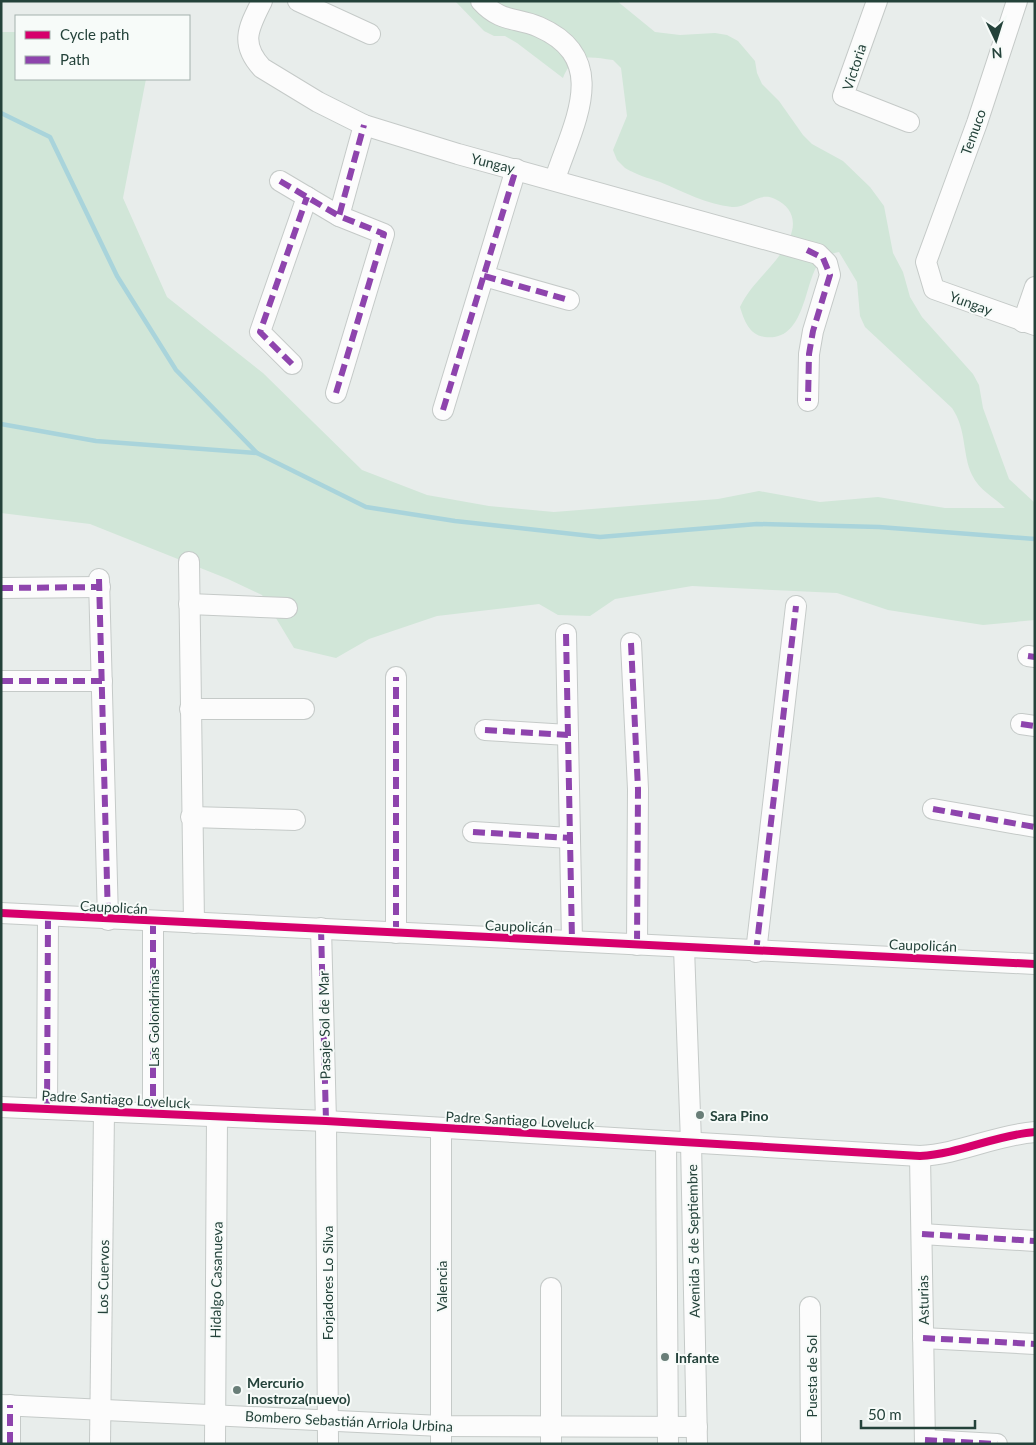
<svg xmlns="http://www.w3.org/2000/svg" width="1036" height="1445" font-family="Lato,sans-serif">
  <style>
    .green { fill: #d1e6d8 }
    .lines { fill: none; stroke-linecap: round; stroke-linejoin: round }
    .stream { stroke: #a9d4db; stroke-width: 4.5 }
    .minor-casing { stroke: #c5cac8; stroke-width: 22 }
    .minor { stroke: #fcfcfc; stroke-width: 20 }
    .quiet { stroke: #8e44ad; stroke-width: 6; stroke-dasharray: 12 6; stroke-linecap: butt }
    .cycleway-casing { stroke: #f7fbf9; stroke-width: 11 }
    .cycleway { stroke: #d6006c; stroke-width: 8 }
    .poi-dot { fill: #697e78; stroke: #f7fbf9; stroke-width: 2 }
    .labels { text-anchor: middle; dominant-baseline: central; stroke-width: 4; stroke-linejoin: round; paint-order: stroke }
    .street-label { font-size: 14px; fill: #24423a; stroke: #f7fbf9 }
    .poi-label { font-size: 14px; font-weight: bold; fill: #24423a; stroke: #f7fbf9; text-anchor: start }
  </style>
  <rect width="100%" height="100%" fill="#e8edeb"/>
  <!-- green -->
  <path class="green" d="M 455,1 L 617,1 L 655,32 L 680,35 L 715,33 L 727,35 L 738,41 L 755,61 L 757,73 L 762,84 L 779,101 L 803,135 L 812,144 L 843,161 L 870,187 L 884,206 L 893,253 L 903,272 L 910,297 L 922,317 L 973,374 L 979,385 L 983,408 L 1009,479 L 1035,503 L 1035,620 L 983,625 L 888,610 L 837,593 L 692,586 L 615,599 L 590,616 L 558,615 L 539,604 L 437,616 L 369,639 L 336,658 L 294,648 L 262,595 L 228,579 L 90,524 L 1,513 L 1,32 L 16,32 L 16,79 L 146,79 L 123,198 L 167,297 L 263,373 L 362,470 L 427,495 L 489,506 L 554,512 L 718,499 L 759,491 L 820,502 L 878,497 L 945,508 L 1005,508 C 994,497 979,490 972,475 C 962,454 967,430 952,408 L 865,327 L 860,316 L 857,282 L 839,252 C 829,254 824,256 817,266 C 804,287 804,342 765,337 C 749,335 744,320 740,307 C 752,281 778,265 789,239 C 797,223 793,207 775,199 C 758,191 748,208 732,207 C 706,204 684,192 660,182 C 648,178 637,175 625,168 L 617,160 L 613,150 L 627,116 L 621,68 L 613,60 C 590,57 573,52 563,78 L 517,43 L 505,36 L 494,36 L 484,31 Z"/>
  <g class="lines">
    <!-- stream -->
    <g class="stream">
      <path d="M 1,113 L 50,137 L 117,276 L 176,370 L 257,453 L 366,507 L 455,521 L 600,537 L 757,524 L 879,527 L 1035,539"/>
      <path d="M 1,424 L 96,441 L 257,453"/>
    </g>
    <defs>
      <g id="minor">
        <path d="M 262,1 C 249,27 239,43 262,68 L 318,102 L 364,125 L 458,154 L 818,254 L 827,263 L 830,275 L 813,331 L 809,354 L 808,401"/>
        <path d="M 298,1 L 370,34"/>
        <path d="M 481,1 C 501,23 516,17 539,27 C 612,59 573,124 555,179"/>
        <path d="M 877,1 L 843,96 L 909,122"/>
        <path d="M 1017,1 L 977,123 L 926,262 L 934,289 L 1035,325"/>
        <path d="M 280,181 L 339,216"/>
        <path d="M 484,276 L 569,300"/>
        <path d="M 1023,322 L 1035,287"/>
        <path d="M 292,364 L 260,332 L 307,197"/>
        <path d="M 336,393 L 384,234 L 339,216 L 364,125"/>
        <path d="M 443,410 L 516,169"/>
        <path d="M 189,562 L 194,923"/>
        <path d="M 99,579 L 108,920"/>
        <path d="M 1,588 L 100,587"/>
        <path d="M 189,604 L 287,608"/>
        <path d="M 566,634 L 572,941"/>
        <path d="M 631,643 L 638,789 L 637,945"/>
        <path d="M 1028,656 L 1035,657"/>
        <path d="M 1,681 L 102,681"/>
        <path d="M 190,709 L 304,709"/>
        <path d="M 1021,724 L 1035,726"/>
        <path d="M 485,730 L 568,735"/>
        <path d="M 933,809 L 1035,827"/>
        <path d="M 191,817 L 295,820"/>
        <path d="M 473,832 L 570,838"/>
        <path d="M 1,913 L 1035,964"/>
        <path d="M 153,922 L 153,1113"/>
        <path d="M 321,928 L 326,1121 L 328,1444"/>
        <path d="M 396,933 L 396,677"/>
        <path d="M 684,948 L 691,1142 L 697,1444"/>
        <path d="M 756,952 L 796,606"/>
        <path d="M 1,1107 L 326,1121 L 920,1156 C 960,1154 995,1135 1035,1132"/>
        <path d="M 47,1109 L 48,916"/>
        <path d="M 441,1128 L 441,1444"/>
        <path d="M 666,1141 L 668,1444"/>
        <path d="M 920,1156 L 925,1444"/>
        <path d="M 922,1234 L 1035,1241"/>
        <path d="M 551,1288 L 551,1444"/>
        <path d="M 810,1307 L 811,1444"/>
        <path d="M 923,1338 L 1035,1344"/>
        <path d="M 1,1405 L 441,1426 L 697,1427"/>
        <path d="M 925,1440 L 997,1444"/>
        <path d="M 10,1444 L 10,1405"/>
        <path d="M 100,1444 L 104,1111"/>
        <path d="M 215,1444 L 217,1117"/>
      </g>
    </defs>
    <!-- minor casing -->
    <use href="#minor" class="minor-casing"/>
    <!-- minor -->
    <use href="#minor" class="minor"/>
    <!-- quiet -->
    <g class="quiet">
      <path d="M 280,181 L 339,216"/>
      <path d="M 807,250 L 823,258 L 830,275 L 813,331 L 809,354 L 808,401"/>
      <path d="M 484,276 L 569,300"/>
      <path d="M 292,364 L 260,332 L 307,197"/>
      <path d="M 336,393 L 384,234 L 339,216 L 364,125"/>
      <path d="M 443,410 L 516,169"/>
      <path d="M 99,579 L 108,920"/>
      <path d="M 1,588 L 100,587"/>
      <path d="M 566,634 L 572,941"/>
      <path d="M 631,643 L 638,789 L 637,945"/>
      <path d="M 1028,656 L 1035,657"/>
      <path d="M 1,681 L 102,681"/>
      <path d="M 1021,724 L 1035,726"/>
      <path d="M 485,730 L 568,735"/>
      <path d="M 933,809 L 1035,827"/>
      <path d="M 473,832 L 570,838"/>
      <path d="M 153,922 L 153,1113"/>
      <path d="M 321,928 L 326,1121"/>
      <path d="M 396,933 L 396,677"/>
      <path d="M 756,952 L 796,606"/>
      <path d="M 47,1109 L 48,916"/>
      <path d="M 922,1234 L 1035,1241"/>
      <path d="M 923,1338 L 1035,1344"/>
      <path d="M 925,1440 L 997,1444"/>
      <path d="M 10,1444 L 10,1405"/>
    </g>
    <defs>
      <g id="cycleway">
        <path d="M 1,913 L 1035,964"/>
        <path d="M 1,1107 L 326,1121 L 920,1156 C 960,1154 995,1135 1035,1132"/>
      </g>
    </defs>
    <!-- cycleway casing -->
    <use href="#cycleway" class="cycleway-casing"/>
    <!-- cycleway -->
    <use href="#cycleway" class="cycleway"/>
  </g>
  <!-- markers -->
  <g class="poi-dot">
    <circle cx="700" cy="1115" r="5"/>
    <circle cx="665" cy="1357" r="5"/>
    <circle cx="237" cy="1390" r="5"/>
  </g>
  <g class="labels">
    <!-- street labels -->
    <g class="street-label">
      <text transform="translate(854 67) rotate(-72)">Victoria</text>
      <text transform="translate(973 132) rotate(-70)">Temuco</text>
      <text transform="translate(493 163) rotate(14)">Yungay</text>
      <text transform="translate(971 303) rotate(20)">Yungay</text>
      <text transform="translate(114 907) rotate(3)">Caupolicán</text>
      <text transform="translate(519 926) rotate(2)">Caupolicán</text>
      <text transform="translate(923 945) rotate(2)">Caupolicán</text>
      <text transform="translate(153 1018) rotate(-90)">Las Golondrinas</text>
      <text transform="translate(324 1025) rotate(-91)">Pasaje Sol de Mar</text>
      <text transform="translate(116 1099) rotate(3)">Padre Santiago Loveluck</text>
      <text transform="translate(520 1120) rotate(3)">Padre Santiago Loveluck</text>
      <text transform="translate(693 1241) rotate(-91)">Avenida 5 de Septiembre</text>
      <text transform="translate(103 1277) rotate(-89)">Los Cuervos</text>
      <text transform="translate(216 1280) rotate(-89)">Hidalgo Casanueva</text>
      <text transform="translate(327 1283) rotate(-90)">Forjadores Lo Silva</text>
      <text transform="translate(441 1286) rotate(-90)">Valencia</text>
      <text transform="translate(923 1300) rotate(-91)">Asturias</text>
      <text transform="translate(811 1376) rotate(-90)">Puesta de Sol</text>
      <text transform="translate(349 1421) rotate(3)">Bombero Sebastián Arriola Urbina</text>
    </g>
    <!-- poi labels -->
    <g class="poi-label">
      <text x="710" y="1115">Sara Pino</text>
      <text x="675" y="1357">Infante</text>
      <text x="247" y="1382">Mercurio<tspan x="247" dy="16">Inostroza(nuevo)</tspan></text>
    </g>
  </g>
  <!-- border -->
  <rect width="1036" height="1445" fill="none" stroke="#24423a" stroke-width="5"/>
  <!-- legend -->
  <rect x="15" y="15" width="175" height="65" fill="#f7fbf9" stroke="#a3b1ad"/>
  <rect x="25" y="31" width="25" height="8" fill="#d6006c" stroke="#a3b1ad"/>
  <text x="60" y="40" font-size="15" fill="#24423a">Cycle path</text>
  <rect x="25" y="56" width="25" height="8" fill="#8e44ad" stroke="#a3b1ad"/>
  <text x="60" y="65" font-size="15" fill="#24423a">Path</text>
  <!-- north arrow -->
  <g transform="translate(996 40) rotate(176)" stroke="#f7fbf9" stroke-width="4" paint-order="stroke">
  <path d="M0-4L9 19L0 12L-9 19Z" fill="#24423a"/>
  <text y="-8" font-size="14" font-weight="bold" text-anchor="middle" fill="#24423a">N</text>
  </g>
  <!-- scale -->
  <path d="M861 1420v8h114v-8" fill="none" stroke="#24423a" stroke-width="2.5"/>
  <text x="868" y="1420" font-size="15" fill="#24423a" stroke="#f7fbf9" stroke-width="4" paint-order="stroke">50 m</text>
</svg>
